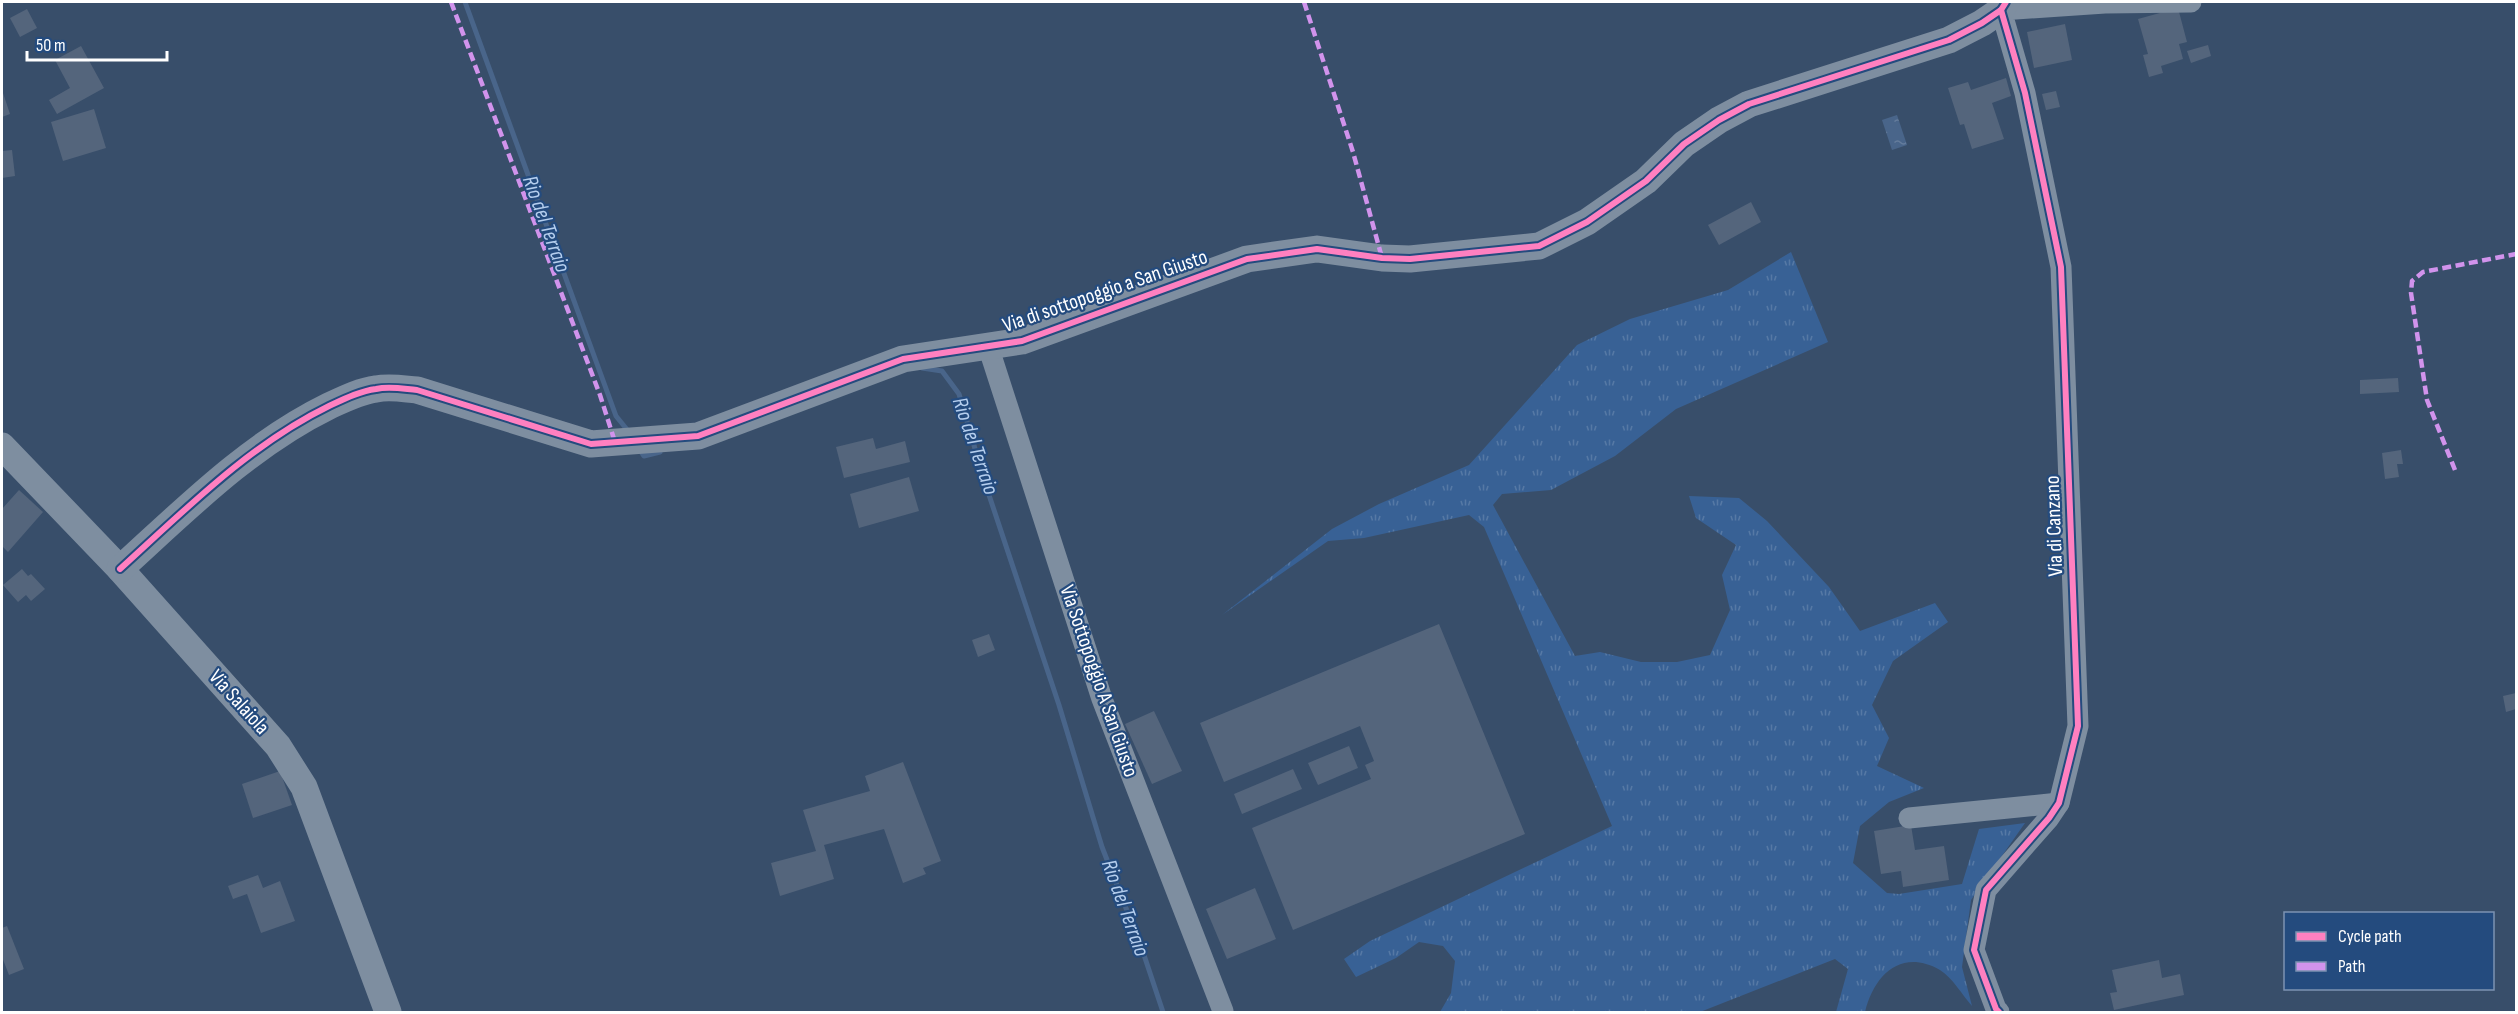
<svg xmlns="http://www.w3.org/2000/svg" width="2518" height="1014" font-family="'Sofia Sans Condensed',sans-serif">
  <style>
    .grass { fill: url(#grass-tufts) }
    .water { fill: url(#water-ripples) }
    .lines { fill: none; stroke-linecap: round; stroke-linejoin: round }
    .stream { stroke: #49658a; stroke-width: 5 }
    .building { fill: #54657c }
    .minor { stroke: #7e8ea0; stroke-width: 21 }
    .tertiary { stroke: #7e8ea0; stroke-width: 27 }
    .quiet { stroke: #d193ec; stroke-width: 4.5; stroke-dasharray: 9 4.5; stroke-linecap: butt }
    .cycleway-casing { stroke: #244b7e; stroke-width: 10 }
    .cycleway { stroke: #ff80c0; stroke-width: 6 }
    .labels { text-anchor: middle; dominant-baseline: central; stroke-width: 4.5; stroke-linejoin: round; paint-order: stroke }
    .street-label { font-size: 21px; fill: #fff; stroke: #244b7e }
    .water-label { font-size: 22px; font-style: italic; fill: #b5ceee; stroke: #244b7e }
  </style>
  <defs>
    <pattern id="grass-tufts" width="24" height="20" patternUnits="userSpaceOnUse" patternTransform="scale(1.5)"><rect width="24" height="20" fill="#386195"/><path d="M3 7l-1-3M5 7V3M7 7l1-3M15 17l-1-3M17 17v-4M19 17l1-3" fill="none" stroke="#5679a5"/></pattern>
    <pattern id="water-ripples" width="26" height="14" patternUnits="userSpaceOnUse" patternTransform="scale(1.5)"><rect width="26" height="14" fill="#49658a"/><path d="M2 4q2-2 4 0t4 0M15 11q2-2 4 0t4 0" fill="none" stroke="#647c9c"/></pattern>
  </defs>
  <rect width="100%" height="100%" fill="#384e6a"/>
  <!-- grass -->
  <path class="grass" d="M 1791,252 L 1828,342 L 1676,409 L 1615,456 L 1551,490 L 1502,494 L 1493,505 L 1575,656 L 1600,652 L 1641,662 L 1677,662 L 1710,655 L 1730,610 L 1722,575 L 1736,545 L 1696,518 L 1689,496 L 1739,498 L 1767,521 L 1829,587 L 1860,631 L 1935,603 L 1948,622 L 1893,661 L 1872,705 L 1889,738 L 1877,766 L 1924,788 L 1889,802 L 1860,826 L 1853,863 L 1887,893 L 1899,894 L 1962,884 L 1979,829 L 2025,823 L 1971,900 L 1962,967 L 1972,1006 C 1963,996 1952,977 1940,970 C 1901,948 1874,975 1865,1012 L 1836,1012 L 1848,969 L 1835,959 L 1700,1012 L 1440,1012 L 1451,993 L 1455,961 L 1443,946 L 1419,942 L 1396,958 L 1356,977 L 1344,959 L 1370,941 L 1612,826 L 1484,527 L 1469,515 L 1364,538 L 1328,541 L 1222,615 L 1332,529 L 1379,504 L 1469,465 L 1577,345 L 1630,319 L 1728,290 Z"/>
  <!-- water -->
  <path class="water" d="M 1897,115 L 1907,145 L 1892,150 L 1882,120 Z"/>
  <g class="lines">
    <!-- stream -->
    <g class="stream">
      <path d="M 465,2 L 616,416 L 629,432"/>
      <path d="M 922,368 L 942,371 L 959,394 L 985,483 L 1059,705 L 1102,847 L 1142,949 L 1163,1012"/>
      <path d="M 640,450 L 644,456 L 660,452"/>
    </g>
  </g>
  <!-- building -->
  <g class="building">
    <path d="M 2178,8 L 2187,42 L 2179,44 L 2183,59 L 2161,66 L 2163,73 L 2149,77 L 2143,55 L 2148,54 L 2138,19 Z"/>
    <path d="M 27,9 L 37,28 L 20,37 L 10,18 Z"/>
    <path d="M 2065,24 L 2072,60 L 2034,68 L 2027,32 Z"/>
    <path d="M 2208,45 L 2211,56 L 2191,63 L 2187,51 Z"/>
    <path d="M 81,46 L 104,88 L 57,114 L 49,100 L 70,88 L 55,60 Z"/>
    <path d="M 2006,78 L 2011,96 L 1992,103 L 2004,139 L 1972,149 L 1964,124 L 1960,125 L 1948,88 L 1968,82 L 1971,90 Z"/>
    <path d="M 2,90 L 10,114 L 2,117 Z"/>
    <path d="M 2056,91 L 2060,107 L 2046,110 L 2042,94 Z"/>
    <path d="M 94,109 L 106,148 L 63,161 L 51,122 Z"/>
    <path d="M 12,150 L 15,176 L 2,178 L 2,151 Z"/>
    <path d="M 1751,202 L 1761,222 L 1719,245 L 1708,225 Z"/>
    <path d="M 2398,378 L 2399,392 L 2360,394 L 2360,380 Z"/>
    <path d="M 873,438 L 876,449 L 905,441 L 910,462 L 844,478 L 836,447 Z"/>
    <path d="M 2401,450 L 2403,464 L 2397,464 L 2399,477 L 2385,479 L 2382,453 Z"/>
    <path d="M 909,477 L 919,511 L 859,528 L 850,494 Z"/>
    <path d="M 19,490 L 43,512 L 8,552 L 2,546 L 2,509 Z"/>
    <path d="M 22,569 L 28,576 L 31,574 L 45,589 L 31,601 L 26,595 L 18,602 L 3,585 Z"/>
    <path d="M 1439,624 L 1525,834 L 1293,930 L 1252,828 L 1371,779 L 1365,765 L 1374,761 L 1360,726 L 1224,782 L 1200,723 Z"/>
    <path d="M 989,634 L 995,650 L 978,657 L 972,640 Z"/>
    <path d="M 2516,693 L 2516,709 L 2506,712 L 2503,696 Z"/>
    <path d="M 1154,711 L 1182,771 L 1152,784 L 1125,724 Z"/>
    <path d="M 1349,746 L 1358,768 L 1318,785 L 1308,763 Z"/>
    <path d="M 903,762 L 941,861 L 923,868 L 926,874 L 903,883 L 884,829 L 824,845 L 834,879 L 780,896 L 771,863 L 816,851 L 803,810 L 870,791 L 865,776 Z"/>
    <path d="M 1293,769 L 1302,789 L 1242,814 L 1234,794 Z"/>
    <path d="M 280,771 L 292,805 L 253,818 L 242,784 Z"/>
    <path d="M 1911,825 L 1915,850 L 1944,846 L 1949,880 L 1903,887 L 1901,871 L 1881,874 L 1874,831 Z"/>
    <path d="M 258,875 L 263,888 L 280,881 L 295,921 L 261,933 L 247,894 L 233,899 L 228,886 Z"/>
    <path d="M 1255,888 L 1276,939 L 1227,959 L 1206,909 Z"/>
    <path d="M 7,926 L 24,969 L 9,975 L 2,957 L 2,928 Z"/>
    <path d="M 2159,960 L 2162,978 L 2180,974 L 2184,995 L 2114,1010 L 2110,993 L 2117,992 L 2112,970 Z"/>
  </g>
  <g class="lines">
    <!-- minor -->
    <g class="minor">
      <path d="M 988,346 L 1102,699 L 1223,1011"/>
      <path d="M 1909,818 L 2059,803"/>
      <path d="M 1999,1012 L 1996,1009 L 1974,950 L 1986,890 L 2049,818 L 2059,803 L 2078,726 L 2061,267 L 2025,93 L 2001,10 L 2105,3 L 2191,2"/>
    </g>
    <!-- tertiary -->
    <g class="tertiary">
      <path d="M 2,446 L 120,569 L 278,746 L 304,787 L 388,1012"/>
      <path d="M 120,569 C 185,510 249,445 329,406 C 344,399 360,391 376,389 C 390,386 404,389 417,390 L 591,444 L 698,436 L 903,359 L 1022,341 L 1247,259 L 1317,249 L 1382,258 L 1410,259 L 1539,246 L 1587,222 L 1646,181 L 1684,144 L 1719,120 L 1749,104 L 1949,40 L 1982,23 L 2001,10 L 2006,2"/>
    </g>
    <!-- quiet -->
    <g class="quiet">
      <path d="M 451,2 L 600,395 L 615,442"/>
      <path d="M 1304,2 L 1353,152 L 1382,258"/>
      <path d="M 2455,470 L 2427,400 L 2411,293 L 2412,281 L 2423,272 L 2516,254"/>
    </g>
    <defs>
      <g id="cycleway">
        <path d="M 120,569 C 185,510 249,445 329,406 C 344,399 360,391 376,389 C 390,386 404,389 417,390 L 591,444 L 698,436 L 903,359 L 1022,341 L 1247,259 L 1317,249 L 1382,258 L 1410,259 L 1539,246 L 1587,222 L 1646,181 L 1684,144 L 1719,120 L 1749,104 L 1949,40 L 1982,23 L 2001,10 L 2006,2"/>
        <path d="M 1999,1012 L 1996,1009 L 1974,950 L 1986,890 L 2049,818 L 2059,803 L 2078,726 L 2061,267 L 2025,93 L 2001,10"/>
      </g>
    </defs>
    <!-- cycleway casing -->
    <use href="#cycleway" class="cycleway-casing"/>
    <!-- cycleway -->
    <use href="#cycleway" class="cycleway"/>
  </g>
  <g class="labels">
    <!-- street labels -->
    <g class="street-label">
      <text transform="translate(1105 291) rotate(-19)">Via di sottopoggio a San Giusto</text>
      <text transform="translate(2054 526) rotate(-92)">Via di Canzano</text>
      <text transform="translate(1099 681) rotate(71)">Via Sottopoggio A San Giusto</text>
      <text transform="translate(239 702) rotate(48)">Via Salaiola</text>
    </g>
    <!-- water labels -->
    <g class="water-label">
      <text transform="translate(546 224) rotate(70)">Rio del Terraio</text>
      <text transform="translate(975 446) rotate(71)">Rio del Terraio</text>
      <text transform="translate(1125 908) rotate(70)">Rio del Terraio</text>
    </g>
  </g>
  <!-- border -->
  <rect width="2518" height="1014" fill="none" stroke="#ffffff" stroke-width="6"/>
  <!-- legend -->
  <rect x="2284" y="912" width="210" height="78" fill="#244b7e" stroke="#7c93b2" stroke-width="1.5"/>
  <rect x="2296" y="932" width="30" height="9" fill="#ff80c0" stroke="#7c93b2" stroke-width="1.5"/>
  <text x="2338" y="942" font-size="18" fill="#ffffff">Cycle path</text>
  <rect x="2296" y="962" width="30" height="9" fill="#d193ec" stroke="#7c93b2" stroke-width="1.5"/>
  <text x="2338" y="972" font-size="18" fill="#ffffff">Path</text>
  <!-- scale -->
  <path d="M27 51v9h140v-9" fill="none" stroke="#ffffff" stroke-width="3"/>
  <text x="36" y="51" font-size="18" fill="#ffffff" stroke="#244b7e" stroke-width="4.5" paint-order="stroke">50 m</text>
</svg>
